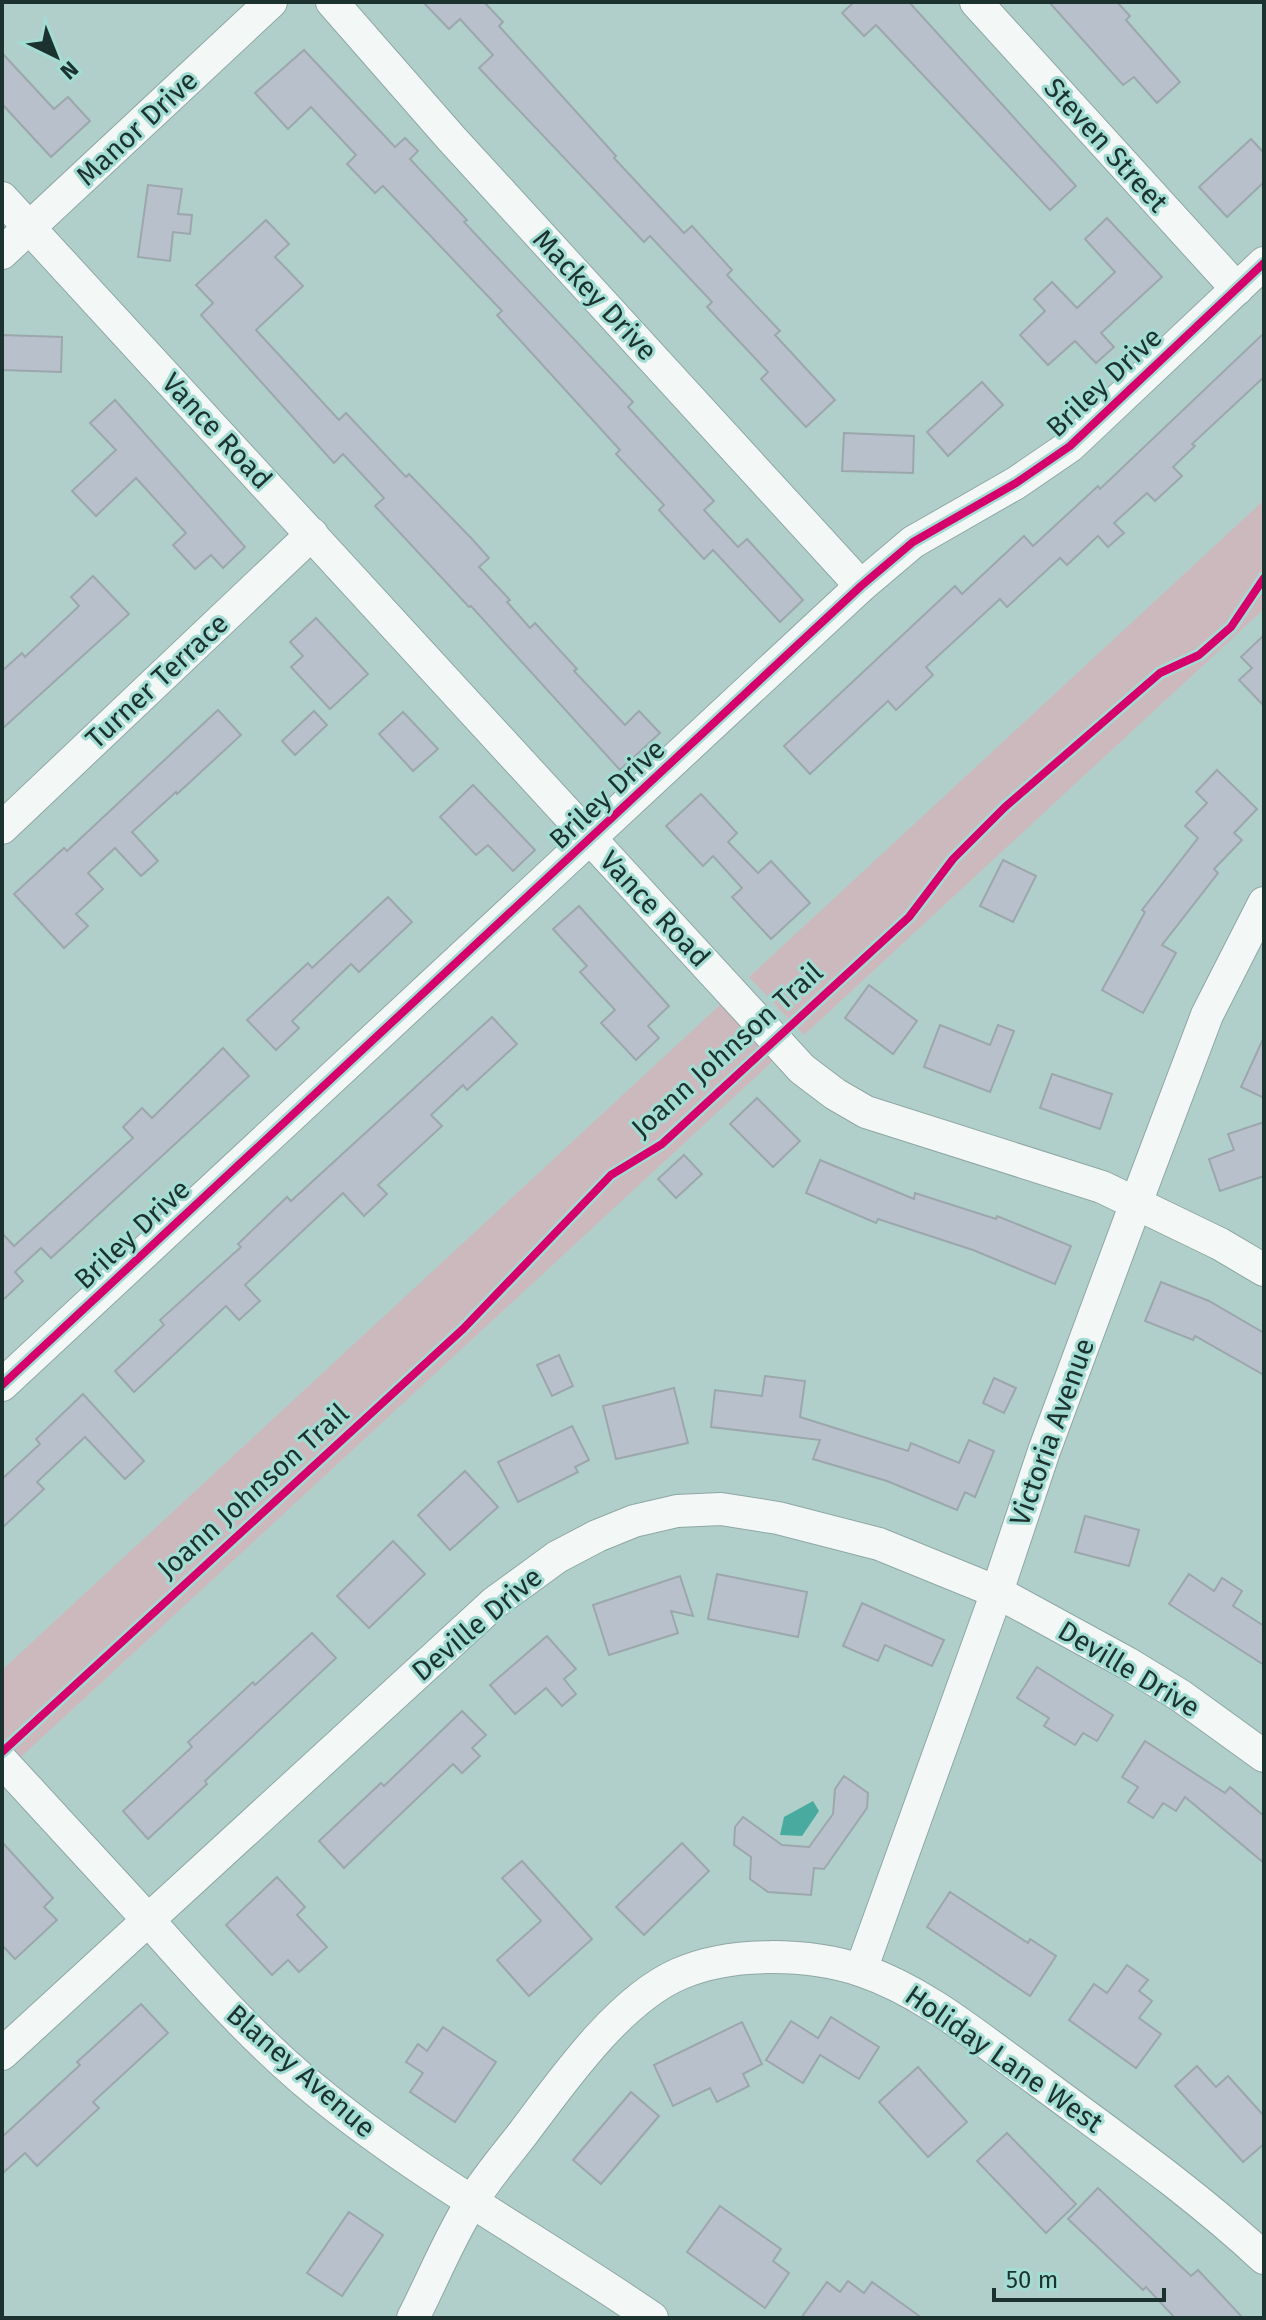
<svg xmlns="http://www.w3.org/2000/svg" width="1266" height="2320" font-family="'Fira Sans',sans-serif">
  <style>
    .green { fill: #ccb9be }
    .water { fill: #49ab9f }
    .building { fill: #b8c0cc; stroke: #9ca7ac; stroke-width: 2 }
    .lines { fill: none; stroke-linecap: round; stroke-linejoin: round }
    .minor-casing { stroke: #8fa7a4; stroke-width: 34 }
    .minor { stroke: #f3f8f7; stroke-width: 32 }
    .cycleway-casing { stroke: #a3dcd2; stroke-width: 13 }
    .cycleway { stroke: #d6006c; stroke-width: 8 }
    .labels { text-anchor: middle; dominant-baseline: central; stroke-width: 6; stroke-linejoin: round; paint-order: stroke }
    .street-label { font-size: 28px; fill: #1b322e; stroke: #a3dcd2 }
  </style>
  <rect width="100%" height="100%" fill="#b0cfca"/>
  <!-- green -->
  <g class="green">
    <path d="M 1264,500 L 1264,609 L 804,1035 L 749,977 Z"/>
    <path d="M 722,1003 L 774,1060 L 21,1757 L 2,1737 L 2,1670 Z"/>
  </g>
  <!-- water -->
  <path class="water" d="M 813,1801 L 819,1811 L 802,1836 L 780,1835 L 784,1817 Z"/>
  <!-- building -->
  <g class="building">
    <path d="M 423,2 L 484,2 L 503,22 L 499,26 L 616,156 L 614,158 L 684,233 L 692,226 L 732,270 L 727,275 L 780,331 L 775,335 L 835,400 L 806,427 L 761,379 L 768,372 L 707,307 L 712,302 L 650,236 L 644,242 L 479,68 L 493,55 L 460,19 L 449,29 Z"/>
    <path d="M 854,2 L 909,2 L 1076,186 L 1050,210 L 876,25 L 864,36 L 842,13 Z"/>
    <path d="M 1049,2 L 1117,2 L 1130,16 L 1126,20 L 1180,82 L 1157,103 L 1134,77 L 1123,85 Z"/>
    <path d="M 304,50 L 395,147 L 405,138 L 418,151 L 410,159 L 467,220 L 464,222 L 633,402 L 628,407 L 714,501 L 704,510 L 738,547 L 747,539 L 803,600 L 780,622 L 713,550 L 704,559 L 659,510 L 664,505 L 616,454 L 620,450 L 497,315 L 502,311 L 383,186 L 375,193 L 347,164 L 356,155 L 311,107 L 288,129 L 255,93 Z"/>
    <path d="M 2,53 L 54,109 L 68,97 L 90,121 L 51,157 L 2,104 Z"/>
    <path d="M 1251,139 L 1264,153 L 1264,182 L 1227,217 L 1199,187 Z"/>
    <path d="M 148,185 L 182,189 L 178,214 L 192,215 L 190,234 L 173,232 L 170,261 L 138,257 Z"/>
    <path d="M 1107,218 L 1162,277 L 1101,333 L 1114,347 L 1096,363 L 1075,341 L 1048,365 L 1020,335 L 1045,311 L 1034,299 L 1052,282 L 1077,308 L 1115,272 L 1085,239 Z"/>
    <path d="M 266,220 L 289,244 L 275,257 L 303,286 L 256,330 L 339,420 L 346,413 L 406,477 L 409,474 L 473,540 L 489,558 L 479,567 L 510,600 L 507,602 L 530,628 L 535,623 L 577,669 L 574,671 L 625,725 L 639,711 L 660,733 L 620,770 L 471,606 L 469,607 L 375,506 L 384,498 L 343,454 L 334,463 L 201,315 L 213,303 L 196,285 Z"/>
    <path d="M 1264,333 L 1264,377 L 1192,444 L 1195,446 L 1173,467 L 1182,476 L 1155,501 L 1147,493 L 1114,523 L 1124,533 L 1108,547 L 1098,536 L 1067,565 L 1060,558 L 1007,607 L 1000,599 L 926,667 L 933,675 L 896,710 L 888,701 L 810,774 L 784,746 L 955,586 L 962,594 L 1024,536 L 1033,546 L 1098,486 L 1100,489 Z"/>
    <path d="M 2,335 L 62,337 L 61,372 L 2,370 Z"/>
    <path d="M 982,382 L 1003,405 L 948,456 L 927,432 Z"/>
    <path d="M 115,400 L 245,547 L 223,568 L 211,555 L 195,569 L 173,545 L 186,533 L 136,478 L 96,516 L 72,491 L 116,450 L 90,423 Z"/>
    <path d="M 844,433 L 914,436 L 913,473 L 842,471 Z"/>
    <path d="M 93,576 L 129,614 L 2,729 L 2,671 L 22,653 L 25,657 L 79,606 L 71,597 Z"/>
    <path d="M 316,618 L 368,674 L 330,709 L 291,667 L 303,656 L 290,642 Z"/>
    <path d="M 1264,635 L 1264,706 L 1239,680 L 1252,668 L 1241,657 Z"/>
    <path d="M 218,710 L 241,735 L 177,794 L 176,792 L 132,832 L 158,861 L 141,876 L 115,848 L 88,873 L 103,889 L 76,914 L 88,926 L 64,948 L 14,894 L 64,848 L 67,851 Z"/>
    <path d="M 314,711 L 327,725 L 295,755 L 282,741 Z"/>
    <path d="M 403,712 L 438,749 L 413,771 L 379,734 Z"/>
    <path d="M 1217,770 L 1257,809 L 1234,833 L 1242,840 L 1214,869 L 1218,873 L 1162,945 L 1176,953 L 1143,1013 L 1102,990 L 1145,912 L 1142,910 L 1198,838 L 1185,826 L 1207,803 L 1196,792 Z"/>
    <path d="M 473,785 L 535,850 L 513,871 L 488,845 L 476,855 L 440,817 Z"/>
    <path d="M 701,794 L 737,833 L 728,842 L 758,873 L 771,861 L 810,903 L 771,939 L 732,897 L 742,888 L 713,856 L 703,866 L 666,826 Z"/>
    <path d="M 1003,860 L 1036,876 L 1013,922 L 980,906 Z"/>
    <path d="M 388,897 L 412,922 L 359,972 L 351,964 L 292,1021 L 299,1028 L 276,1050 L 247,1020 L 308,963 L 312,968 Z"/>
    <path d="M 579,906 L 669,1006 L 648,1026 L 659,1038 L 636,1060 L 601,1023 L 615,1010 L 580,972 L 587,966 L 553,929 Z"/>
    <path d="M 869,985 L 917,1021 L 893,1054 L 845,1018 Z"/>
    <path d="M 492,1017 L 517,1044 L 467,1090 L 463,1085 L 431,1115 L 442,1126 L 378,1185 L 387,1194 L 364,1216 L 343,1193 L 245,1285 L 260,1301 L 239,1320 L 226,1306 L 134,1392 L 115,1371 L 164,1325 L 160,1320 L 241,1247 L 238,1244 L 287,1197 L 291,1201 Z"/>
    <path d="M 940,1025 L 990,1045 L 998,1025 L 1014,1031 L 990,1092 L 924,1067 Z"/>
    <path d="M 1264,1037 L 1264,1098 L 1241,1087 Z"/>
    <path d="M 223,1048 L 249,1076 L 51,1258 L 41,1248 L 15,1272 L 23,1281 L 2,1301 L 2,1233 L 14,1246 L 133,1138 L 123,1127 L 142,1108 L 152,1118 Z"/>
    <path d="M 1052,1074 L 1112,1094 L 1100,1129 L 1040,1108 Z"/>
    <path d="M 757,1098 L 800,1141 L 773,1167 L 730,1124 Z"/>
    <path d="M 1264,1122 L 1264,1176 L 1220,1191 L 1209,1159 L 1234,1150 L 1228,1134 Z"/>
    <path d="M 684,1155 L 702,1174 L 676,1198 L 658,1179 Z"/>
    <path d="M 820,1160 L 914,1199 L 915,1193 L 996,1219 L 997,1216 L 1071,1246 L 1055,1284 L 973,1250 L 878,1219 L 876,1223 L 806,1193 Z"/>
    <path d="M 1161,1282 L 1209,1301 L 1264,1333 L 1264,1375 L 1195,1336 L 1193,1340 L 1145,1321 Z"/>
    <path d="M 559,1355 L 573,1386 L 552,1396 L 537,1365 Z"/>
    <path d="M 765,1376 L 805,1381 L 800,1417 L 908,1451 L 911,1443 L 959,1463 L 969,1440 L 994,1451 L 975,1497 L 965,1492 L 957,1510 L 887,1481 L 813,1459 L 820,1440 L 711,1427 L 715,1390 L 762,1396 Z"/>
    <path d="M 994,1378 L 1016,1388 L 1004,1413 L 983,1403 Z"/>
    <path d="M 674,1388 L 688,1443 L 616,1459 L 603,1406 Z"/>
    <path d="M 83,1394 L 144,1461 L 125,1479 L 85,1437 L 37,1482 L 44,1489 L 2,1528 L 2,1479 L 40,1444 L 36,1439 Z"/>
    <path d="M 572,1426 L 589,1460 L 575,1467 L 578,1472 L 518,1502 L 498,1462 Z"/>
    <path d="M 465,1471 L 498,1507 L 450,1550 L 418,1515 Z"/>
    <path d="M 1085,1516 L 1139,1530 L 1129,1566 L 1075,1552 Z"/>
    <path d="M 393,1541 L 425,1574 L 369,1628 L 337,1596 Z"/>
    <path d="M 717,1574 L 807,1592 L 798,1637 L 708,1619 Z"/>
    <path d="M 1189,1574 L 1214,1591 L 1222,1578 L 1242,1591 L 1233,1606 L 1264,1626 L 1264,1665 L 1169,1604 Z"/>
    <path d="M 680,1576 L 693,1616 L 671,1611 L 678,1633 L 609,1655 L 593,1605 Z"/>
    <path d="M 862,1603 L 944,1640 L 932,1666 L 885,1645 L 878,1661 L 843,1646 Z"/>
    <path d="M 312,1633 L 336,1658 L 205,1781 L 207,1784 L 148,1839 L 123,1811 L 192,1747 L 188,1742 L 253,1682 L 255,1685 Z"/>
    <path d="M 547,1636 L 576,1669 L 564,1679 L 576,1694 L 562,1706 L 546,1688 L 515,1714 L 490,1685 Z"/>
    <path d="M 1037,1667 L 1113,1715 L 1097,1741 L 1083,1733 L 1075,1745 L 1044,1726 L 1049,1718 L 1017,1698 Z"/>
    <path d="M 462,1711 L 486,1735 L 472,1748 L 480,1756 L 462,1773 L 453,1764 L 344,1868 L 319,1841 L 381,1783 L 384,1786 Z"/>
    <path d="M 1145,1741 L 1225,1793 L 1230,1787 L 1264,1816 L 1264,1863 L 1185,1797 L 1176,1811 L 1163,1803 L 1153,1818 L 1128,1802 L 1138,1787 L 1122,1777 Z"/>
    <path d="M 844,1776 L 868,1793 L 867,1808 L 824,1869 L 814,1868 L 811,1895 L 768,1892 L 750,1879 L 751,1857 L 734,1845 L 735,1827 L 743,1817 L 782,1845 L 809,1847 L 833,1814 L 835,1789 Z"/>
    <path d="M 2,1842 L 53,1898 L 44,1907 L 57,1920 L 15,1959 L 2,1945 Z"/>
    <path d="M 682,1843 L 709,1871 L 644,1935 L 616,1907 Z"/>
    <path d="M 522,1861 L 592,1939 L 529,1996 L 497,1960 L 541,1921 L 502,1878 Z"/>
    <path d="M 277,1877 L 305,1907 L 297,1915 L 327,1947 L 299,1972 L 288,1960 L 272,1975 L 226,1925 Z"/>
    <path d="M 950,1892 L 1028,1943 L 1030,1939 L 1056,1956 L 1030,1996 L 927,1927 Z"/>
    <path d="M 1127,1965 L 1148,1980 L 1139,1991 L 1152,2001 L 1139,2018 L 1161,2034 L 1136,2068 L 1069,2020 L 1094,1984 L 1107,1993 Z"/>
    <path d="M 141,2004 L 168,2033 L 93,2102 L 99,2108 L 37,2166 L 25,2153 L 2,2174 L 2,2137 L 80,2065 L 77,2062 Z"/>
    <path d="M 831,2017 L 879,2047 L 859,2079 L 820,2055 L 803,2083 L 766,2060 L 791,2021 L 818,2038 Z"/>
    <path d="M 742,2022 L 762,2064 L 743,2074 L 749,2086 L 717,2102 L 710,2088 L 673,2106 L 654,2065 Z"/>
    <path d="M 443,2027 L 496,2062 L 455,2122 L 410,2092 L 423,2073 L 406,2062 L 418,2044 L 427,2051 Z"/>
    <path d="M 1197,2066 L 1216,2087 L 1228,2076 L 1264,2116 L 1264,2144 L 1243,2162 L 1175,2086 Z"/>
    <path d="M 918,2067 L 967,2122 L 928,2157 L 879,2102 Z"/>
    <path d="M 631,2092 L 659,2116 L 601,2184 L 573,2160 Z"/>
    <path d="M 1007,2133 L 1076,2204 L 1046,2233 L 977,2161 Z"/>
    <path d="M 1098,2188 L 1191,2276 L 1198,2270 L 1243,2318 L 1175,2318 L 1146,2287 L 1143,2290 L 1068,2219 Z"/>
    <path d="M 720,2206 L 781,2249 L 773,2261 L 789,2273 L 765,2308 L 687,2252 Z"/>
    <path d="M 349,2212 L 383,2235 L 342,2296 L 307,2273 Z"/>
    <path d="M 848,2281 L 864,2293 L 872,2282 L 922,2318 L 801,2318 L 827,2282 L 840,2292 Z"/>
  </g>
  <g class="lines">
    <defs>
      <g id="minor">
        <path d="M 332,2 L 451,138 L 861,586"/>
        <path d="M 976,2 L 1237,289"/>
        <path d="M 2,198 L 802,1069 L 835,1094 L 866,1112 L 1102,1187 L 1220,1244 L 1264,1270"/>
        <path d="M 2,253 L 271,2"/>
        <path d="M 2,828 L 312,534"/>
        <path d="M 2,1385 L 861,586 L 913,542 L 1016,483 L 1070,446 L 1264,263"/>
        <path d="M 2,1761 C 51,1815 101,1868 150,1922 C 199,1977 246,2031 302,2079 C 410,2171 536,2238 652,2318"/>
        <path d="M 861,1970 L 997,1592 L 1044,1451 L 1136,1203 L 1207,1015 L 1264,903"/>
        <path d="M 2,2054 L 494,1603 L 557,1557 L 597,1536 L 634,1521 L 677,1511 L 721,1509 L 778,1518 L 879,1544 L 997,1592 L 1127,1663 L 1181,1696 L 1264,1756"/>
        <path d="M 413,2318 C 433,2279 450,2236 473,2200 C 488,2176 507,2154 524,2132 C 563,2080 619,2000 679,1974 C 731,1951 809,1953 863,1971 C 927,1993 981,2040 1036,2079 C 1114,2137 1193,2192 1264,2258"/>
      </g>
    </defs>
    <!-- minor casing -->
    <use href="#minor" class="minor-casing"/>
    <!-- minor -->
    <use href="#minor" class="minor"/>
    <defs>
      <g id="cycleway">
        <path d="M 2,1385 L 861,586 L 913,542 L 1016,483 L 1070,446 L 1264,263"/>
        <path d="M 2,1752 L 463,1329 L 611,1175 L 662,1144 L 909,917 L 953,859 L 1005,807 L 1160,673 L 1199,655 L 1231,627 L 1264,578"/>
      </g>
    </defs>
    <!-- cycleway casing -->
    <use href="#cycleway" class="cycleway-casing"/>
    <!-- cycleway -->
    <use href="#cycleway" class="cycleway"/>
  </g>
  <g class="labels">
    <!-- street labels -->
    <g class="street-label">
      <text transform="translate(137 128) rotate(-43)">Manor Drive</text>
      <text transform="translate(1106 145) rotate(48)">Steven Street</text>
      <text transform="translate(595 295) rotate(47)">Mackey Drive</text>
      <text transform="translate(1104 382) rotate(-43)">Briley Drive</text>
      <text transform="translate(217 431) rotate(47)">Vance Road</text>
      <text transform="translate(157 681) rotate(-43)">Turner Terrace</text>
      <text transform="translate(607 794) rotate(-43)">Briley Drive</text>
      <text transform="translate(655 909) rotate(47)">Vance Road</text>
      <text transform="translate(727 1050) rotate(-42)">Joann Johnson Trail</text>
      <text transform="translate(132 1234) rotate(-43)">Briley Drive</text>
      <text transform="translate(1052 1432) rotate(-70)">Victoria Avenue</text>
      <text transform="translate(253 1491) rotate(-42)">Joann Johnson Trail</text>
      <text transform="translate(477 1624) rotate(-40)">Deville Drive</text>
      <text transform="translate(1129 1669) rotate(31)">Deville Drive</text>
      <text transform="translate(1004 2059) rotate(35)">Holiday Lane West</text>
      <text transform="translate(301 2071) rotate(41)">Blaney Avenue</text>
    </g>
  </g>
  <!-- border -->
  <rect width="1266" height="2320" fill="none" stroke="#1b322e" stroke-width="8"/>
  <!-- north arrow -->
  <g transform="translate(56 56) rotate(137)" stroke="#a3dcd2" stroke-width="6" paint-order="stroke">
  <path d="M0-6L14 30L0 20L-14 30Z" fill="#1b322e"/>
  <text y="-12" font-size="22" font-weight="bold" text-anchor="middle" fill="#1b322e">N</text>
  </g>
  <!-- scale -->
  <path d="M994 2288v12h170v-12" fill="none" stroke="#1b322e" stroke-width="4"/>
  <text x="1006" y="2288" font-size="24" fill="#1b322e" stroke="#a3dcd2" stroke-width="6" paint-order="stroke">50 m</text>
</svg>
